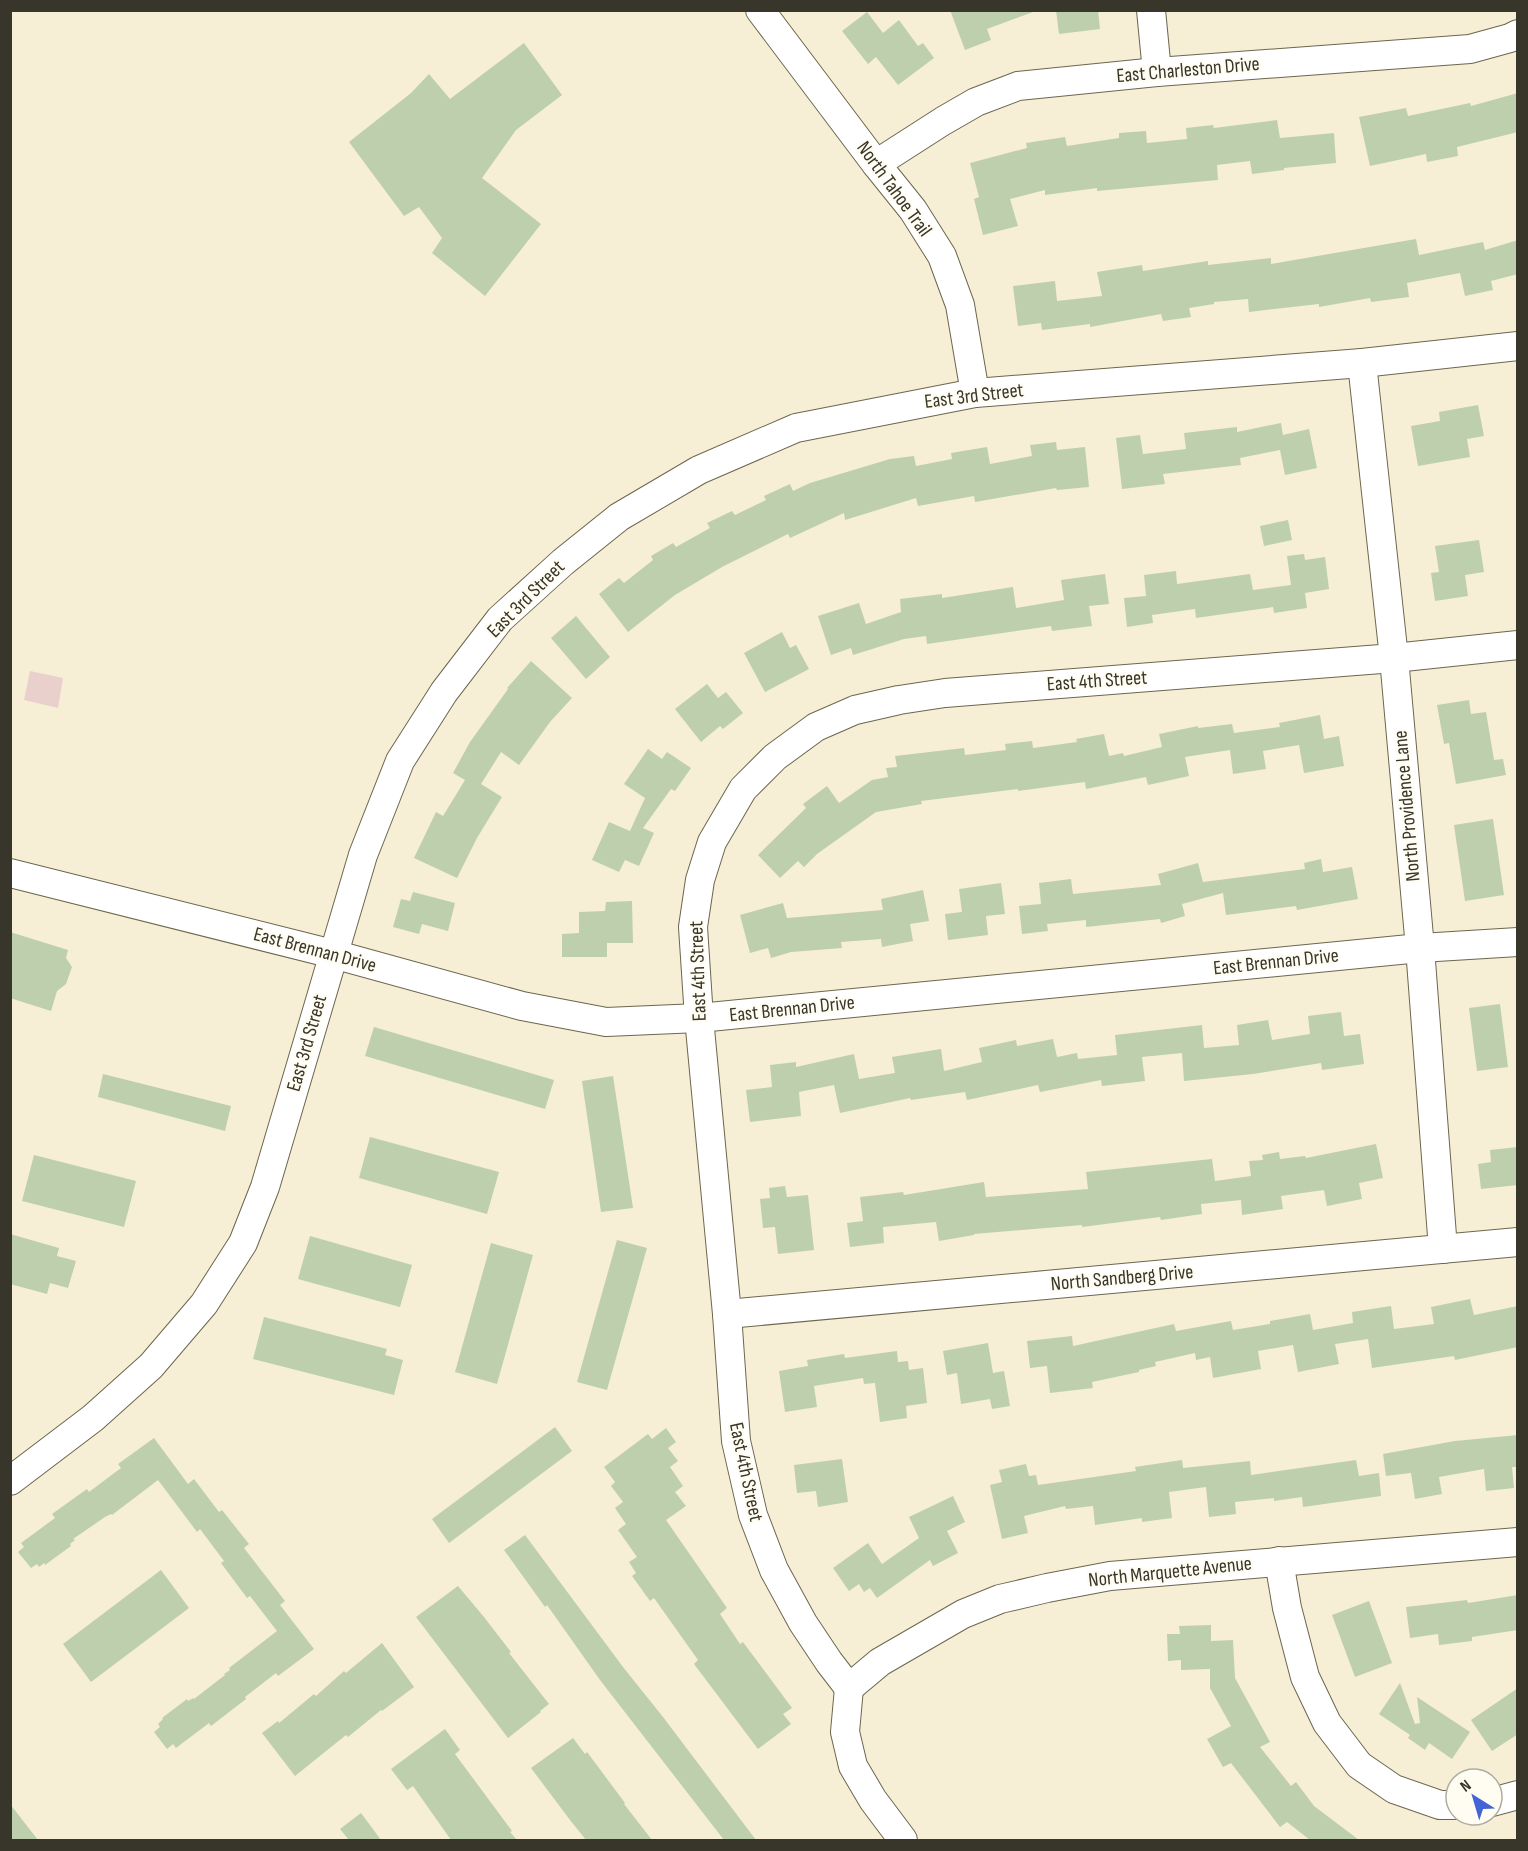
<svg xmlns="http://www.w3.org/2000/svg" width="1528" height="1851" font-family="'Sofia Sans Condensed',sans-serif">
  <style>
    .green { fill: #ead0cd }
    .building { fill: #becfae }
    .lines { fill: none; stroke-linecap: round; stroke-linejoin: round }
    .minor-casing { stroke: #6c664f; stroke-width: 30 }
    .minor { stroke: #fff; stroke-width: 28 }
    .labels { text-anchor: middle; dominant-baseline: central; stroke-width: 4.5; stroke-linejoin: round; paint-order: stroke }
    .street-label { font-size: 20px; fill: #38352b; stroke: #fffcf2 }
  </style>
  <rect width="100%" height="100%" fill="#f6efd5"/>
  <!-- green -->
  <path class="green" d="M 30,671 L 63,678 L 58,708 L 24,700 Z"/>
  <!-- building -->
  <g class="building">
    <path d="M 950,10 L 1032,10 L 1033,12 L 987,29 L 991,40 L 965,50 Z"/>
    <path d="M 1056,10 L 1098,10 L 1100,29 L 1059,34 Z"/>
    <path d="M 867,12 L 883,33 L 899,20 L 918,46 L 923,43 L 934,58 L 898,85 L 876,57 L 868,64 L 842,31 Z"/>
    <path d="M 524,43 L 562,95 L 516,130 L 482,178 L 541,224 L 485,296 L 432,253 L 442,238 L 419,207 L 404,216 L 349,142 L 411,93 L 429,74 L 450,99 Z"/>
    <path d="M 1518,93 L 1518,132 L 1457,147 L 1458,156 L 1427,162 L 1426,154 L 1370,166 L 1359,117 L 1406,108 L 1408,116 L 1470,103 L 1471,106 Z"/>
    <path d="M 1277,120 L 1280,138 L 1334,133 L 1336,163 L 1284,168 L 1284,170 L 1252,174 L 1250,161 L 1217,165 L 1218,180 L 1097,191 L 1097,188 L 1045,195 L 1045,190 L 1010,199 L 1018,226 L 983,235 L 974,199 L 979,197 L 970,163 L 1027,148 L 1026,143 L 1065,137 L 1067,146 L 1119,138 L 1119,133 L 1146,131 L 1147,143 L 1187,139 L 1186,128 L 1213,125 L 1214,128 Z"/>
    <path d="M 1416,239 L 1419,255 L 1483,242 L 1485,250 L 1518,240 L 1518,274 L 1491,281 L 1493,290 L 1465,296 L 1460,273 L 1407,283 L 1409,297 L 1371,302 L 1370,298 L 1319,307 L 1319,304 L 1249,312 L 1248,299 L 1214,302 L 1214,304 L 1189,308 L 1191,317 L 1163,321 L 1161,314 L 1090,327 L 1090,324 L 1042,330 L 1041,323 L 1018,326 L 1013,286 L 1055,281 L 1057,301 L 1102,296 L 1097,272 L 1142,265 L 1143,271 L 1208,261 L 1208,265 L 1271,258 L 1271,264 Z"/>
    <path d="M 1478,405 L 1484,436 L 1467,439 L 1470,457 L 1418,466 L 1411,426 L 1440,421 L 1439,412 Z"/>
    <path d="M 1281,423 L 1283,435 L 1309,429 L 1317,468 L 1285,475 L 1280,450 L 1240,458 L 1241,465 L 1163,474 L 1165,484 L 1122,489 L 1116,438 L 1140,435 L 1143,454 L 1186,449 L 1184,433 L 1237,427 L 1237,432 Z"/>
    <path d="M 1056,442 L 1057,450 L 1085,447 L 1089,487 L 1057,490 L 1056,488 L 975,502 L 974,496 L 918,506 L 916,498 L 845,520 L 844,513 L 790,538 L 788,534 L 722,567 L 675,595 L 628,632 L 599,594 L 619,578 L 624,583 L 653,560 L 651,556 L 673,543 L 676,547 L 710,528 L 707,523 L 732,511 L 735,515 L 766,500 L 764,496 L 790,484 L 793,491 L 810,483 L 890,459 L 914,456 L 916,466 L 952,459 L 951,453 L 987,447 L 990,464 L 1032,456 L 1030,445 Z"/>
    <path d="M 1288,520 L 1292,540 L 1264,546 L 1260,526 Z"/>
    <path d="M 1479,540 L 1484,572 L 1465,575 L 1468,596 L 1435,601 L 1431,573 L 1439,572 L 1435,546 Z"/>
    <path d="M 1304,554 L 1305,560 L 1325,557 L 1329,589 L 1305,593 L 1307,608 L 1274,613 L 1273,607 L 1196,618 L 1195,609 L 1152,615 L 1153,623 L 1127,627 L 1124,598 L 1146,596 L 1144,575 L 1176,571 L 1177,584 L 1250,574 L 1253,590 L 1291,585 L 1287,556 Z"/>
    <path d="M 1105,574 L 1109,604 L 1089,606 L 1092,626 L 1052,631 L 1051,626 L 927,644 L 926,636 L 904,639 L 853,655 L 851,648 L 831,655 L 818,616 L 859,603 L 866,624 L 901,612 L 900,599 L 942,594 L 942,598 L 1013,587 L 1016,608 L 1064,600 L 1061,580 Z"/>
    <path d="M 576,616 L 610,657 L 586,679 L 551,638 Z"/>
    <path d="M 782,632 L 790,648 L 796,645 L 809,669 L 765,692 L 744,653 Z"/>
    <path d="M 531,661 L 572,698 L 550,722 L 519,765 L 501,752 L 481,784 L 502,797 L 477,838 L 457,878 L 414,858 L 436,812 L 443,816 L 465,780 L 453,773 L 470,742 L 508,689 L 507,688 Z"/>
    <path d="M 707,684 L 718,698 L 726,692 L 743,713 L 723,729 L 720,726 L 701,742 L 675,709 Z"/>
    <path d="M 1469,700 L 1471,714 L 1486,712 L 1494,760 L 1503,759 L 1506,775 L 1456,784 L 1449,743 L 1444,744 L 1437,705 Z"/>
    <path d="M 1320,715 L 1324,739 L 1339,736 L 1344,766 L 1304,773 L 1299,745 L 1263,751 L 1266,769 L 1233,774 L 1230,750 L 1185,757 L 1189,776 L 1148,785 L 1146,777 L 1086,789 L 1085,782 L 1018,791 L 1018,789 L 921,801 L 922,804 L 876,812 L 817,854 L 804,867 L 798,861 L 780,878 L 758,855 L 806,808 L 803,804 L 827,786 L 839,803 L 872,780 L 888,777 L 886,768 L 897,767 L 895,756 L 964,748 L 965,755 L 1006,750 L 1005,744 L 1032,741 L 1033,748 L 1077,742 L 1076,739 L 1104,734 L 1109,756 L 1123,753 L 1124,756 L 1162,747 L 1159,734 L 1198,726 L 1198,728 L 1232,724 L 1234,733 L 1280,727 L 1279,723 Z"/>
    <path d="M 648,749 L 662,759 L 667,752 L 691,768 L 675,791 L 671,789 L 643,828 L 654,833 L 639,866 L 625,860 L 619,872 L 592,860 L 609,822 L 630,831 L 645,798 L 624,784 Z"/>
    <path d="M 1493,819 L 1504,895 L 1465,901 L 1454,825 Z"/>
    <path d="M 1321,859 L 1323,872 L 1352,867 L 1358,899 L 1297,910 L 1296,906 L 1226,915 L 1223,893 L 1182,904 L 1185,916 L 1161,923 L 1160,919 L 1086,927 L 1086,920 L 1047,924 L 1048,931 L 1022,934 L 1019,906 L 1041,904 L 1039,883 L 1071,879 L 1073,894 L 1161,885 L 1158,874 L 1198,863 L 1203,882 L 1305,869 L 1304,863 Z"/>
    <path d="M 1001,883 L 1005,914 L 986,916 L 988,935 L 948,940 L 945,914 L 962,912 L 959,889 Z"/>
    <path d="M 923,890 L 929,921 L 910,924 L 913,941 L 882,947 L 881,939 L 841,942 L 842,948 L 791,952 L 771,958 L 768,948 L 750,953 L 740,915 L 783,903 L 787,918 L 883,910 L 881,899 Z"/>
    <path d="M 413,892 L 455,903 L 448,931 L 422,924 L 419,934 L 393,927 L 401,899 L 410,901 Z"/>
    <path d="M 632,901 L 633,943 L 607,943 L 607,957 L 562,957 L 562,934 L 579,933 L 579,912 L 605,911 L 606,902 Z"/>
    <path d="M 10,932 L 68,950 L 66,958 L 72,967 L 66,984 L 57,991 L 51,1011 L 10,998 Z"/>
    <path d="M 1500,1004 L 1508,1067 L 1477,1071 L 1469,1008 Z"/>
    <path d="M 1341,1012 L 1344,1036 L 1360,1034 L 1364,1064 L 1322,1070 L 1321,1063 L 1253,1074 L 1184,1081 L 1182,1053 L 1142,1057 L 1145,1081 L 1102,1086 L 1101,1080 L 1040,1092 L 1038,1085 L 967,1100 L 965,1092 L 911,1100 L 910,1098 L 840,1113 L 834,1085 L 799,1092 L 801,1116 L 750,1122 L 746,1090 L 772,1087 L 770,1065 L 796,1062 L 796,1067 L 854,1054 L 859,1079 L 895,1073 L 892,1057 L 941,1049 L 944,1071 L 982,1062 L 979,1048 L 1016,1040 L 1017,1046 L 1053,1039 L 1057,1057 L 1077,1053 L 1078,1059 L 1117,1055 L 1115,1035 L 1202,1025 L 1204,1048 L 1239,1045 L 1237,1025 L 1268,1020 L 1272,1040 L 1310,1034 L 1308,1016 Z"/>
    <path d="M 374,1027 L 554,1080 L 545,1109 L 365,1056 Z"/>
    <path d="M 103,1074 L 231,1106 L 225,1131 L 98,1097 Z"/>
    <path d="M 613,1076 L 633,1208 L 601,1212 L 582,1081 Z"/>
    <path d="M 370,1137 L 499,1172 L 487,1214 L 359,1178 Z"/>
    <path d="M 1376,1144 L 1383,1178 L 1359,1183 L 1362,1199 L 1327,1206 L 1324,1190 L 1281,1196 L 1283,1209 L 1242,1215 L 1241,1200 L 1201,1204 L 1202,1214 L 1161,1220 L 1160,1217 L 1082,1227 L 1082,1225 L 974,1234 L 974,1235 L 939,1241 L 936,1222 L 883,1227 L 884,1243 L 850,1247 L 847,1223 L 863,1221 L 860,1197 L 903,1192 L 904,1195 L 984,1182 L 986,1197 L 1088,1189 L 1086,1172 L 1212,1159 L 1215,1181 L 1251,1176 L 1249,1161 L 1263,1160 L 1262,1155 L 1279,1152 L 1280,1159 L 1305,1156 L 1306,1158 Z"/>
    <path d="M 1518,1147 L 1518,1185 L 1481,1189 L 1478,1164 L 1491,1162 L 1490,1150 Z"/>
    <path d="M 34,1155 L 136,1181 L 124,1227 L 22,1201 Z"/>
    <path d="M 785,1186 L 787,1197 L 808,1195 L 814,1250 L 778,1254 L 775,1227 L 763,1228 L 760,1199 L 770,1198 L 769,1188 Z"/>
    <path d="M 10,1234 L 59,1248 L 57,1256 L 76,1261 L 68,1288 L 50,1283 L 47,1294 L 10,1284 Z"/>
    <path d="M 310,1236 L 412,1265 L 400,1307 L 298,1279 Z"/>
    <path d="M 617,1240 L 647,1248 L 607,1390 L 577,1382 Z"/>
    <path d="M 491,1243 L 533,1255 L 497,1384 L 455,1372 Z"/>
    <path d="M 1470,1299 L 1474,1315 L 1518,1306 L 1518,1347 L 1455,1360 L 1454,1356 L 1372,1368 L 1368,1339 L 1335,1344 L 1339,1364 L 1298,1372 L 1293,1345 L 1258,1351 L 1261,1369 L 1213,1378 L 1210,1357 L 1196,1360 L 1195,1353 L 1155,1362 L 1156,1366 L 1139,1370 L 1139,1372 L 1092,1382 L 1093,1388 L 1050,1393 L 1047,1366 L 1030,1368 L 1027,1341 L 1072,1336 L 1073,1346 L 1174,1324 L 1176,1331 L 1231,1321 L 1233,1330 L 1270,1324 L 1270,1321 L 1310,1314 L 1313,1330 L 1353,1323 L 1352,1312 L 1391,1306 L 1394,1329 L 1434,1324 L 1431,1307 Z"/>
    <path d="M 264,1317 L 387,1349 L 385,1355 L 403,1360 L 394,1395 L 253,1359 Z"/>
    <path d="M 988,1343 L 993,1373 L 1004,1371 L 1010,1406 L 992,1409 L 990,1399 L 961,1404 L 957,1373 L 947,1375 L 943,1351 Z"/>
    <path d="M 897,1351 L 898,1362 L 908,1361 L 909,1370 L 923,1368 L 927,1403 L 906,1406 L 907,1418 L 880,1422 L 875,1383 L 864,1384 L 863,1378 L 814,1386 L 817,1407 L 785,1412 L 779,1371 L 808,1366 L 807,1360 L 844,1354 L 845,1358 Z"/>
    <path d="M 555,1427 L 572,1451 L 449,1543 L 432,1519 Z"/>
    <path d="M 666,1428 L 676,1442 L 668,1448 L 678,1461 L 670,1467 L 683,1486 L 675,1492 L 686,1506 L 666,1520 L 727,1608 L 720,1614 L 740,1644 L 743,1642 L 792,1708 L 783,1714 L 791,1724 L 758,1749 L 694,1664 L 698,1660 L 654,1598 L 650,1601 L 632,1576 L 636,1573 L 629,1562 L 637,1557 L 618,1530 L 626,1524 L 615,1508 L 623,1502 L 611,1486 L 615,1482 L 604,1467 L 648,1434 L 652,1439 Z"/>
    <path d="M 1518,1435 L 1518,1467 L 1512,1467 L 1514,1488 L 1486,1491 L 1484,1469 L 1439,1477 L 1442,1494 L 1415,1499 L 1411,1473 L 1386,1476 L 1383,1454 L 1455,1441 Z"/>
    <path d="M 154,1438 L 188,1484 L 194,1479 L 219,1512 L 222,1510 L 249,1544 L 244,1548 L 285,1601 L 280,1605 L 314,1649 L 278,1676 L 276,1673 L 245,1697 L 246,1699 L 211,1726 L 209,1723 L 176,1748 L 173,1744 L 167,1749 L 154,1732 L 160,1727 L 158,1724 L 163,1719 L 162,1718 L 187,1699 L 188,1701 L 193,1698 L 194,1699 L 225,1675 L 224,1674 L 230,1670 L 229,1668 L 277,1631 L 250,1596 L 247,1598 L 221,1563 L 224,1561 L 200,1529 L 197,1532 L 158,1480 L 112,1515 L 111,1514 L 105,1517 L 73,1539 L 75,1540 L 70,1544 L 71,1546 L 45,1565 L 44,1563 L 39,1567 L 37,1564 L 31,1568 L 18,1552 L 24,1547 L 21,1543 L 55,1518 L 52,1514 L 87,1489 L 89,1492 L 121,1468 L 118,1464 Z"/>
    <path d="M 842,1459 L 848,1502 L 818,1507 L 816,1491 L 797,1493 L 794,1465 Z"/>
    <path d="M 1182,1460 L 1183,1468 L 1250,1461 L 1251,1475 L 1356,1460 L 1359,1476 L 1379,1473 L 1381,1496 L 1303,1507 L 1302,1497 L 1274,1501 L 1274,1498 L 1235,1502 L 1236,1514 L 1209,1517 L 1206,1487 L 1169,1492 L 1172,1518 L 1142,1522 L 1142,1518 L 1095,1525 L 1093,1506 L 1066,1509 L 1065,1506 L 1024,1516 L 1028,1533 L 1002,1539 L 990,1485 L 1002,1482 L 999,1470 L 1026,1464 L 1029,1476 L 1036,1475 L 1038,1485 L 1136,1471 L 1135,1467 Z"/>
    <path d="M 953,1496 L 965,1522 L 947,1531 L 958,1553 L 933,1566 L 930,1560 L 877,1598 L 870,1588 L 864,1592 L 859,1584 L 849,1591 L 833,1568 L 868,1543 L 882,1564 L 919,1538 L 909,1517 Z"/>
    <path d="M 525,1535 L 623,1667 L 663,1717 L 756,1840 L 724,1840 L 600,1680 L 547,1605 L 545,1607 L 504,1550 Z"/>
    <path d="M 161,1570 L 189,1608 L 91,1682 L 63,1644 Z"/>
    <path d="M 458,1586 L 484,1617 L 511,1652 L 509,1653 L 549,1704 L 540,1711 L 541,1712 L 508,1738 L 416,1617 Z"/>
    <path d="M 1518,1595 L 1518,1630 L 1472,1637 L 1472,1641 L 1439,1645 L 1438,1634 L 1410,1638 L 1406,1607 L 1467,1600 L 1468,1603 Z"/>
    <path d="M 1369,1601 L 1392,1663 L 1355,1677 L 1332,1615 Z"/>
    <path d="M 1211,1625 L 1211,1641 L 1233,1640 L 1235,1678 L 1270,1742 L 1260,1747 L 1291,1786 L 1296,1782 L 1314,1806 L 1359,1840 L 1310,1840 L 1287,1822 L 1280,1827 L 1231,1763 L 1223,1767 L 1207,1739 L 1231,1726 L 1210,1688 L 1210,1669 L 1181,1670 L 1181,1660 L 1168,1661 L 1167,1634 L 1180,1634 L 1179,1626 Z"/>
    <path d="M 382,1643 L 414,1687 L 382,1711 L 381,1710 L 348,1737 L 346,1735 L 295,1776 L 262,1733 L 278,1721 L 279,1723 L 314,1694 L 316,1696 L 344,1671 L 346,1673 Z"/>
    <path d="M 1400,1683 L 1415,1724 L 1420,1723 L 1417,1697 L 1470,1732 L 1452,1759 L 1429,1743 L 1425,1750 L 1408,1738 L 1410,1735 L 1379,1714 Z"/>
    <path d="M 1518,1688 L 1518,1734 L 1492,1751 L 1471,1720 Z"/>
    <path d="M 445,1729 L 460,1750 L 455,1754 L 512,1831 L 510,1832 L 517,1840 L 451,1840 L 413,1786 L 407,1790 L 391,1769 Z"/>
    <path d="M 573,1738 L 585,1754 L 587,1752 L 625,1803 L 624,1804 L 652,1840 L 586,1840 L 570,1820 L 531,1768 Z"/>
    <path d="M 10,1804 L 38,1840 L 10,1840 Z"/>
    <path d="M 361,1813 L 381,1840 L 349,1840 L 340,1829 Z"/>
  </g>
  <g class="lines">
    <defs>
      <g id="minor">
        <path d="M 760,10 L 876,164 L 913,210 L 942,256 L 960,305 L 975,393"/>
        <path d="M 1151,10 L 1157,72"/>
        <path d="M 876,164 L 943,121 L 976,102 L 1018,86 L 1157,72 L 1470,49 L 1510,38 L 1518,34"/>
        <path d="M 1362,363 L 1394,658 L 1420,948 L 1443,1249"/>
        <path d="M 10,873 L 333,954 L 522,1006 L 606,1022 L 699,1018 L 1420,948 L 1518,942"/>
        <path d="M 727,1314 L 1518,1242"/>
        <path d="M 10,1481 L 93,1418 L 151,1366 L 204,1304 L 243,1243 L 265,1187 L 363,855 L 400,761 L 444,692 L 500,619 L 563,562 L 619,517 L 699,470 L 796,428 L 975,393 L 1362,363 L 1518,346"/>
        <path d="M 1279,1561 L 1287,1608 L 1305,1677 L 1327,1723 L 1359,1765 L 1394,1789 L 1440,1805 L 1456,1805"/>
        <path d="M 849,1688 L 829,1662 L 803,1623 L 774,1570 L 753,1515 L 736,1441 L 727,1314 L 699,1018 L 693,927 L 700,880 L 712,842 L 743,789 L 775,757 L 816,727 L 855,710 L 899,700 L 945,693 L 1394,658 L 1518,645"/>
        <path d="M 849,1688 L 880,1662 L 963,1614 L 1000,1599 L 1047,1588 L 1110,1576 L 1518,1542"/>
        <path d="M 849,1688 L 845,1732 L 853,1766 L 873,1800 L 903,1840"/>
        <path d="M 1492,1802 L 1518,1795"/>
      </g>
    </defs>
    <!-- minor casing -->
    <use href="#minor" class="minor-casing"/>
    <!-- minor -->
    <use href="#minor" class="minor"/>
  </g>
  <g class="labels">
    <!-- street labels -->
    <g class="street-label">
      <text transform="translate(1188 70) rotate(-5)">East Charleston Drive</text>
      <text transform="translate(894 189) rotate(54)">North Tahoe Trail</text>
      <text transform="translate(974 396) rotate(-7)">East 3rd Street</text>
      <text transform="translate(526 599) rotate(-45)">East 3rd Street</text>
      <text transform="translate(1097 681) rotate(-4)">East 4th Street</text>
      <text transform="translate(1407 806) rotate(-95)">North Providence Lane</text>
      <text transform="translate(315 950) rotate(15)">East Brennan Drive</text>
      <text transform="translate(1276 962) rotate(-6)">East Brennan Drive</text>
      <text transform="translate(698 971) rotate(-92)">East 4th Street</text>
      <text transform="translate(792 1009) rotate(-6)">East Brennan Drive</text>
      <text transform="translate(307 1043) rotate(-74)">East 3rd Street</text>
      <text transform="translate(1122 1278) rotate(-5)">North Sandberg Drive</text>
      <text transform="translate(746 1472) rotate(78)">East 4th Street</text>
      <text transform="translate(1170 1572) rotate(-6)">North Marquette Avenue</text>
    </g>
  </g>
  <!-- border -->
  <rect width="1528" height="1851" fill="none" stroke="#38352b" stroke-width="24"/>
  <!-- north arrow -->
  <g transform="translate(1474 1797) rotate(323)"><circle r="28" fill="#fffcf2" stroke="#afaca2" stroke-width="1.5"/>
  <path d="M0-4.5L10 22L0 15L-10 22Z" fill="#4364d6"/>
  <text y="-9" font-size="16" font-weight="bold" text-anchor="middle" fill="#38352b">N</text>
  </g>
</svg>
